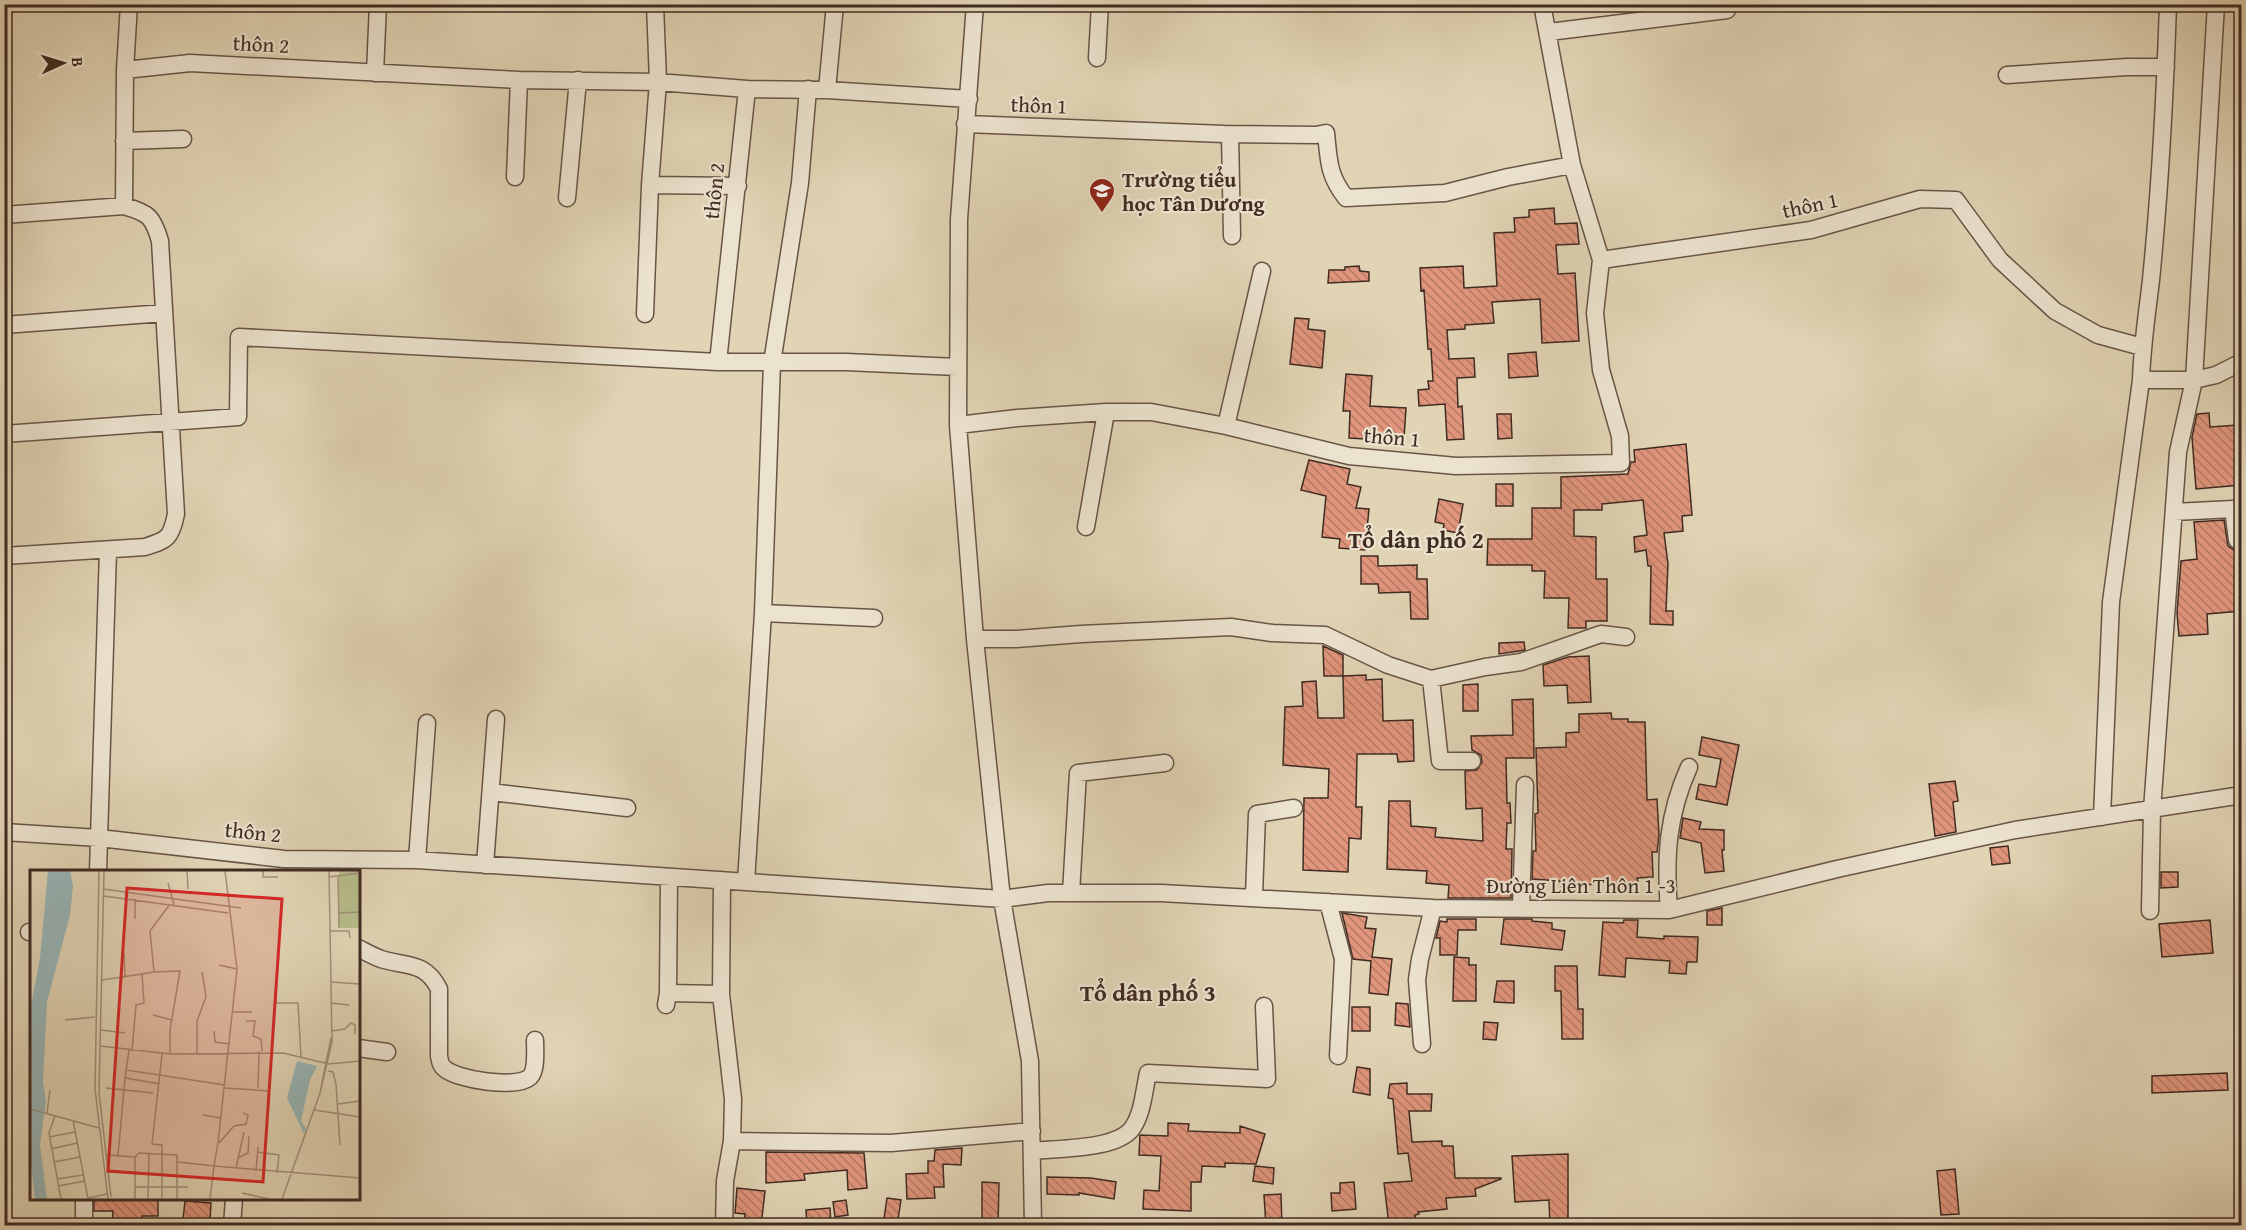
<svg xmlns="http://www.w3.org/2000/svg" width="2246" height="1230" viewBox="0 0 2246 1230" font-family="'Gentium Book Plus',serif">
<defs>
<pattern id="building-back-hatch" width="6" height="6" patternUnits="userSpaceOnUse" patternTransform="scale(1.5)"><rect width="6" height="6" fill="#e0957c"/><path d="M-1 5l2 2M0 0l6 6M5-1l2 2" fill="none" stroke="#b77a65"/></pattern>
</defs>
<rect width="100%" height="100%" fill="#e1d4b5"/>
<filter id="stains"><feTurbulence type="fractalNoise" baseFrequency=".00333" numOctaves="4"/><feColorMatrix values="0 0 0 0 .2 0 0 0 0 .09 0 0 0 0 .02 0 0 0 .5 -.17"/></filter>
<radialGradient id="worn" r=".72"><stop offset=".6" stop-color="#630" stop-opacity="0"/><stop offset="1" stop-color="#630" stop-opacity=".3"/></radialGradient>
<path fill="url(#building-back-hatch)" stroke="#402b22" stroke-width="1.5" d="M 1554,208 L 1555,224 L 1577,223 L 1579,244 L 1556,245 L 1558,274 L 1575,273 L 1579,341 L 1542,343 L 1540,299 L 1492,302 L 1494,323 L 1465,325 L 1465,329 L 1447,330 L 1449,359 L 1474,358 L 1475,377 L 1457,378 L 1458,407 L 1462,406 L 1464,439 L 1447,440 L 1445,404 L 1419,406 L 1418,390 L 1429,389 L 1428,381 L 1433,381 L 1431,349 L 1428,349 L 1424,290 L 1421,291 L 1420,268 L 1463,266 L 1464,288 L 1497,286 L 1494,233 L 1515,232 L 1514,218 L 1529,217 L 1529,210 Z
M 1359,266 L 1360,271 L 1369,272 L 1369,281 L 1328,283 L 1329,270 L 1345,270 L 1345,267 Z
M 1295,318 L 1309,319 L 1308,329 L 1325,331 L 1322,368 L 1290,364 Z
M 1536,352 L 1538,376 L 1509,378 L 1508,354 Z
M 1346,374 L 1372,376 L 1370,406 L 1406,408 L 1404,438 L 1366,436 L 1365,439 L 1349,438 L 1350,411 L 1343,411 Z
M 2209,413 L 2210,427 L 2238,425 L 2241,455 L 2241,485 L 2196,489 L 2192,437 L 2197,414 Z
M 1497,414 L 1511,414 L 1512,438 L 1498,439 Z
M 1686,444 L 1692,515 L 1682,516 L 1683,531 L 1664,533 L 1668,564 L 1666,611 L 1673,611 L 1673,625 L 1650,624 L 1651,566 L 1648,566 L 1646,550 L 1635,552 L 1634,537 L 1647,535 L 1643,500 L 1602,504 L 1602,510 L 1574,510 L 1574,536 L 1596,537 L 1596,579 L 1607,579 L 1607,621 L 1586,621 L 1586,628 L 1568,628 L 1569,598 L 1544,598 L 1545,571 L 1532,571 L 1532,565 L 1487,565 L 1488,539 L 1532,539 L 1532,508 L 1561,508 L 1561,477 L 1628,474 L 1631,462 L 1635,462 L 1634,450 Z
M 1309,460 L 1350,469 L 1347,484 L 1361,487 L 1356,508 L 1369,509 L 1365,550 L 1339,548 L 1340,539 L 1322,537 L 1326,496 L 1301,490 Z
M 1496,484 L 1513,484 L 1513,506 L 1496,506 Z
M 1439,499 L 1463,504 L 1458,533 L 1443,530 L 1444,524 L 1435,522 Z
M 2224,520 L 2228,546 L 2234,550 L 2241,549 L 2241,611 L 2207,614 L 2208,634 L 2179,636 L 2177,613 L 2181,561 L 2197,559 L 2194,522 Z
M 1361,556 L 1378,556 L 1378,566 L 1417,565 L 1417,579 L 1427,579 L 1428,619 L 1411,619 L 1410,592 L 1379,593 L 1378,584 L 1361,584 Z
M 1524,642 L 1525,650 L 1499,654 L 1499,643 Z
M 1323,646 L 1343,655 L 1343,676 L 1324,676 Z
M 1589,656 L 1591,702 L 1568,703 L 1567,685 L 1544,686 L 1543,665 L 1568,657 Z
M 1366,675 L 1366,680 L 1382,679 L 1383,721 L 1413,720 L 1414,761 L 1398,762 L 1397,754 L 1357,754 L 1356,807 L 1362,807 L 1361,839 L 1349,838 L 1348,872 L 1303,870 L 1304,798 L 1328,798 L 1329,769 L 1283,765 L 1285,707 L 1303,706 L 1302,682 L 1316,681 L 1318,718 L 1344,718 L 1343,676 Z
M 1478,684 L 1478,711 L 1463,711 L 1463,685 Z
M 1533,699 L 1534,758 L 1506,758 L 1507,803 L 1510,803 L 1511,823 L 1507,823 L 1506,849 L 1512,849 L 1511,898 L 1448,898 L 1449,885 L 1426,883 L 1427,871 L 1387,869 L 1389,801 L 1410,801 L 1411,826 L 1436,828 L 1435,837 L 1483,841 L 1482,808 L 1466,809 L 1465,771 L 1477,770 L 1482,762 L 1481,755 L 1472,750 L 1471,736 L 1513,735 L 1512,700 Z
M 1611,713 L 1612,719 L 1628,719 L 1628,722 L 1645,722 L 1647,800 L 1657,799 L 1659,835 L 1657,852 L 1652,852 L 1653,877 L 1637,878 L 1638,882 L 1561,886 L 1560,881 L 1532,879 L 1533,851 L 1536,851 L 1535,814 L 1538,813 L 1536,748 L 1566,747 L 1566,733 L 1579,732 L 1579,714 Z
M 1702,737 L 1739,745 L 1727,805 L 1696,799 L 1699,784 L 1716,787 L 1721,759 L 1699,755 Z
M 1955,781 L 1958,801 L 1953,802 L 1956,832 L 1935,836 L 1929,784 Z
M 1683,818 L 1701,822 L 1699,829 L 1724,830 L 1724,850 L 1722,850 L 1724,871 L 1705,873 L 1701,843 L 1680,838 Z
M 2008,846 L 2010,863 L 1992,865 L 1990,848 Z
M 2161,872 L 2178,872 L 2178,887 L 2161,888 Z
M 1722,908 L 1722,925 L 1707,925 L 1707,911 Z
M 1342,913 L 1367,917 L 1365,928 L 1376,929 L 1372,957 L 1392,959 L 1388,995 L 1369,993 L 1371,961 L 1353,959 Z
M 1447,919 L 1476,919 L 1476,930 L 1458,930 L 1457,955 L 1440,955 L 1440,938 L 1436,938 L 1440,921 L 1447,922 Z
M 1504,919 L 1532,919 L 1532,921 L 1552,923 L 1552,929 L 1565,931 L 1562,950 L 1501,944 Z
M 1624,920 L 1638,920 L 1637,937 L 1664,939 L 1664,936 L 1698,937 L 1697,962 L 1687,962 L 1686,974 L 1669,973 L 1670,961 L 1626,958 L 1625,977 L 1599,975 L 1603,922 L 1623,923 Z
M 2210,920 L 2213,953 L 2162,957 L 2159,924 Z
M 1454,957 L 1469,958 L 1469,965 L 1476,965 L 1476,1001 L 1453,1001 Z
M 1555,966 L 1577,966 L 1578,1009 L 1583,1009 L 1583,1039 L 1562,1039 L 1561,991 L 1555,991 Z
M 1497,981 L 1514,981 L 1514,1003 L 1494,1002 Z
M 1396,1003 L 1408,1004 L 1410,1027 L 1395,1025 Z
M 1352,1007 L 1370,1007 L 1370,1031 L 1352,1031 Z
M 1484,1022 L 1498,1023 L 1496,1040 L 1483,1039 Z
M 1357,1067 L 1370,1069 L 1370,1095 L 1353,1092 Z
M 2227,1073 L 2228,1090 L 2152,1093 L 2152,1076 Z
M 1407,1083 L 1407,1094 L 1432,1094 L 1431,1111 L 1409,1111 L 1412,1142 L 1442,1141 L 1442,1146 L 1453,1146 L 1455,1178 L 1501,1178 L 1501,1179 L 1475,1189 L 1476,1196 L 1446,1198 L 1447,1209 L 1418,1212 L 1419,1214 L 1415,1215 L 1416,1221 L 1389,1225 L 1384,1183 L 1412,1181 L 1408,1153 L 1398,1154 L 1393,1099 L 1388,1098 L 1390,1084 Z
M 1168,1123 L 1189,1124 L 1188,1131 L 1240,1133 L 1240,1126 L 1265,1134 L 1256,1164 L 1225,1163 L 1225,1167 L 1202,1166 L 1201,1182 L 1191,1182 L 1191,1211 L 1143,1209 L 1144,1190 L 1159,1191 L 1161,1156 L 1139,1155 L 1140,1135 L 1168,1136 Z
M 962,1148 L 961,1165 L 943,1164 L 944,1187 L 934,1187 L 935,1198 L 907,1199 L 906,1174 L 928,1173 L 928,1161 L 934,1161 L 935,1150 Z
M 766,1152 L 864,1153 L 867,1188 L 848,1190 L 847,1170 L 804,1174 L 805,1180 L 766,1183 Z
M 1568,1154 L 1568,1226 L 1550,1226 L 1549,1200 L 1515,1202 L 1512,1156 Z
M 1255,1166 L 1274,1168 L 1273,1184 L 1253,1181 Z
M 1955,1169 L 1959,1214 L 1941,1215 L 1937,1171 Z
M 1047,1177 L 1091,1178 L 1116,1182 L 1114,1199 L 1079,1193 L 1079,1195 L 1047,1194 Z
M 982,1182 L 999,1183 L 998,1226 L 982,1226 Z
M 1354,1182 L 1356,1209 L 1332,1211 L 1331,1193 L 1340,1193 L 1340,1183 Z
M 737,1188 L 765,1191 L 761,1226 L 744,1226 L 745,1214 L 735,1213 Z
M 1281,1194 L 1282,1226 L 1266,1226 L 1264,1195 Z
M 94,1198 L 158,1198 L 158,1216 L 142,1216 L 142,1226 L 112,1226 L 113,1211 L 94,1211 Z
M 887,1198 L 901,1200 L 897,1226 L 883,1226 Z
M 846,1200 L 848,1215 L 835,1217 L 833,1202 Z
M 185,1201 L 211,1203 L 210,1221 L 183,1219 Z
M 830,1208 L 831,1224 L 807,1226 L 806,1210 Z"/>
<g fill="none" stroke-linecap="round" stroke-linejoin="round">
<defs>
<path id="minor" d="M 975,4 L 959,219 L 958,425 L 975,639 L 1002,899 L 1030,1061 L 1033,1226
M 1542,4 L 1572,165
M 1549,32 L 1727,10
M 1097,58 L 1100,4
M 125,70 L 190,63 L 519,80 L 658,82 L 747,89 L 718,362
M 375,73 L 378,4
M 2007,75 L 2127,67 L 2166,67
M 747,89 L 827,90 L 969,99
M 827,90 L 835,4
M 965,124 L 1224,134 L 1316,135 L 1326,133 C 1329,161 1328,175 1346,198 L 1445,193 L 1508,177 L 1572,165 L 1601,260
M 1230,134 L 1232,236
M 124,141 L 183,139
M 515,177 L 519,80
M 650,185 L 738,186
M 567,198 L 578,80
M 124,206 L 125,70 L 129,4
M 4,215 L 124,206 C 149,213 153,217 160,241 L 176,514 C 171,539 167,540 145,547 L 4,556
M 645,314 L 650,185 L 658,82 L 655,4
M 4,325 L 164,313
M 2141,380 L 2194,380 L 2216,375 L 2242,362
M 958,425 L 1017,418 L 1106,412 L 1151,412 L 1226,426 L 1349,456 L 1456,466 L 1621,463 L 1620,436 L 1601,370 L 1595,313 L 1601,260 L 1811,230 L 1920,199 L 1956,200 L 2000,260 L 2055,311 L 2098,335 L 2142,347
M 1226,426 L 1262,271
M 4,434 L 238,417 L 239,337 L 718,362 L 846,362 L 957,367
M 2174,512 L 2233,509 L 2237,540
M 1086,527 L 1106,412
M 108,550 L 99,838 L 284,859 L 417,860 L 1002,899 L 1048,893 L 1161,893 L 1433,908 L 1669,910 L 1837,869 L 2015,830 L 2242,795
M 763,613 L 874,618
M 975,639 L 1016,639 L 1081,634 L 1231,627 L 1272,633 L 1325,635 L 1388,665 L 1431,679 L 1485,667 L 1521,662 L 1601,634 L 1626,637
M 1431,679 L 1440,761 L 1472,761
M 491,792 L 627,808
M 2102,817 L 2111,602 L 2141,380 C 2142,346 2147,314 2151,280 C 2160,189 2165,96 2168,4
M 4,832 L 99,838 L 98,872
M 417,860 L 427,723
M 485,865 L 496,719
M 722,880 L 721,994 L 733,1099 L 732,1141 L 725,1181 L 724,1226
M 746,882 L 763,613 L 772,363 L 800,183 L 808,89
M 1071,893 L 1078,773 L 1165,763
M 1254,896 L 1257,814 L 1294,808
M 1328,902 L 1343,959 L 1338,1056
M 1521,908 L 1525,785
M 1669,910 C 1665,858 1667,816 1689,767
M 2150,911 L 2152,810 L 2178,452 L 2194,380 L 2216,4
M 29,932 L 32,932
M 358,948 C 366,952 373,956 381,959 C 407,967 425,961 439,989 L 439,1056 C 440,1061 440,1065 444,1068 C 456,1080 517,1089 530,1077 C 537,1070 535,1049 535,1040
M 668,993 L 721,994
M 666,1005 L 668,993 L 669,877
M 1422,1044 L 1417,980 L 1420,959 L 1433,908
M 358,1048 L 387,1052
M 732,1141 L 891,1143 L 1032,1131
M 1033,1151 C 1058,1148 1119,1150 1133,1127 C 1143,1112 1144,1090 1148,1073 L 1267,1079 L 1264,1006
M 84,1226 L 84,1198
M 232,1226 L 234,1198"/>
</defs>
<use href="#minor" stroke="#685547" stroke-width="19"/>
<use href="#minor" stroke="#ece3cf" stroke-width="16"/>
</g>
<defs>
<symbol id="school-pin" viewBox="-11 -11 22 30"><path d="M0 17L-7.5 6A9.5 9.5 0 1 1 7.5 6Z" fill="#8f2418" stroke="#ece3cf"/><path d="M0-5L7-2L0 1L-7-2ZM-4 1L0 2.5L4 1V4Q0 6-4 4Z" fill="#fff"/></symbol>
</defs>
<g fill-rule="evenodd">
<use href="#school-pin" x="1087" y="176" width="30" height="40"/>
</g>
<g text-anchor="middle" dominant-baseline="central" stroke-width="4.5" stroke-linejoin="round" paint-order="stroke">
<g font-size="21" fill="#402b22" stroke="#ece3cf">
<text transform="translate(261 44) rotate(3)">thôn 2</text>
<text transform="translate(1039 105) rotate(2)">thôn 1</text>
<text transform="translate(714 191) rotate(-84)">thôn 2</text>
<text transform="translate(1810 205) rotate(-12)">thôn 1</text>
<text transform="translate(1392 437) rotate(5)">thôn 1</text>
<text transform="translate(253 832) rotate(6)">thôn 2</text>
<text x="1581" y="885">Đường Liên Thôn 1 -3</text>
</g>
<g font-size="21" font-weight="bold" fill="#402b22" stroke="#ece3cf" text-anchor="start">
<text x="1122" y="179">Trường tiểu<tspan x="1122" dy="24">học Tân Dương</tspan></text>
</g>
<g font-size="24" font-weight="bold" fill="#402b22" stroke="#ece3cf">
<text x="1416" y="539">Tổ dân phố 2</text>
<text x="1148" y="992">Tổ dân phố 3</text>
</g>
</g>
<g transform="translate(30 870)">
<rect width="330" height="330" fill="#e1d4b5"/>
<path d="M 309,1 L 330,1 L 330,58 L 308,58 Z" fill="#b7bc8b"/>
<path d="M 18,1 L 40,1 L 43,16 L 40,45 L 17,132 L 13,212 L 16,231 L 10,275 L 17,329 L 5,329 L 0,286 L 0,141 L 10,88 ZM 267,191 L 287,196 L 280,210 L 271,251 L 276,258 L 274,264 L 257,228 Z" fill="#98b6b8"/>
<path fill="none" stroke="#a1907a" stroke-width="1.5" d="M 69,1 L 65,219 L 78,329M 74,1 L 69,223 L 81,327M 157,1 L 158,19M 233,1 L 233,7 L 248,7M 308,6 L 309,57M 299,7 L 330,3M 138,13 L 144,35M 73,19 L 211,38M 74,26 L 198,43M 308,43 L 330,42M 105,49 L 105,29M 300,61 L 319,61 L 320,68M 94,84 L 95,106M 189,95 L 207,99M 72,110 L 112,104M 300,112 L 330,114M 246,123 L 246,133 L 268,133 L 271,187M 301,133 L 319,135M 203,142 L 222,142M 123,145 L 142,150M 35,150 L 65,147M 216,151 L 225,151 L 223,166 L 231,169 L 232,181M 71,160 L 95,163M 184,161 L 185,172 L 200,174M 301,161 L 315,159 L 321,153 L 325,155 L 325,164M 70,176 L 140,184 L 253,183 L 299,194 L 330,191M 102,181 L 106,135 L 114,133 L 112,104 L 124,102M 132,184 L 122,274 L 132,275 L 132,329M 140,184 L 140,160 L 150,101 L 124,102 L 120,61 L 140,34M 167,184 L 167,151 L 176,127 L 172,102M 96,200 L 195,215M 298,201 L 303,202 L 306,214 L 310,275M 95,208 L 99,180M 76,218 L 123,223M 195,218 L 239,221M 228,218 L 229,181M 290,223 L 302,172 L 299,1M 308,234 L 330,231M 0,239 L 69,258M 284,240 L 330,247M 17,243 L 20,220M 173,245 L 191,248M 25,246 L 19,263 L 31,329M 43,250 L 58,329M 19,267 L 45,262M 189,273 L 204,256 L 216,254 L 218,245 L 213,243M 21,279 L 47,273M 227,282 L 249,285 L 247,303M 77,285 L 105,287M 88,286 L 95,208 L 130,214M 208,288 L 218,283 L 219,266M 24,292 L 50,287M 148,292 L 184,296 L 188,273 L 207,99 L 195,1M 206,298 L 214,262M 226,301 L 228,277M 27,309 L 53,305M 28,316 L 55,311M 105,317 L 158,317M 212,323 L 239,329M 58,328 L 77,324M 105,329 L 105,287 L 109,283 L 147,285 L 147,329M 118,329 L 119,283M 180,329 L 184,296 L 330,308M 252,329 L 290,223 L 301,168"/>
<path fill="#d62828" fill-opacity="0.15" stroke="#d62828" stroke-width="3" d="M 97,18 L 252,29 L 233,312 L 78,301 Z"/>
<rect width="330" height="330" fill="none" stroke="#402b22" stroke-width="3"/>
</g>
<rect width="2246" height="1230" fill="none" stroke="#e1d4b5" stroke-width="24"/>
<rect x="6" y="6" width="2234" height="1218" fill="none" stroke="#402b22" stroke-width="3"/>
<rect x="12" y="12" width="2222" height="1206" fill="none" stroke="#402b22" stroke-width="1.5"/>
<g transform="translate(63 63) rotate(86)" stroke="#ece3cf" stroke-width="4.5" paint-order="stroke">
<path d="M0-4.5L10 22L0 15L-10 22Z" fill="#402b22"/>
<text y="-9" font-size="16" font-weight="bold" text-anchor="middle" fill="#402b22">B</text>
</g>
<rect width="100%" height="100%" filter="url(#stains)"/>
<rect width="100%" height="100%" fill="url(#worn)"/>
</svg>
